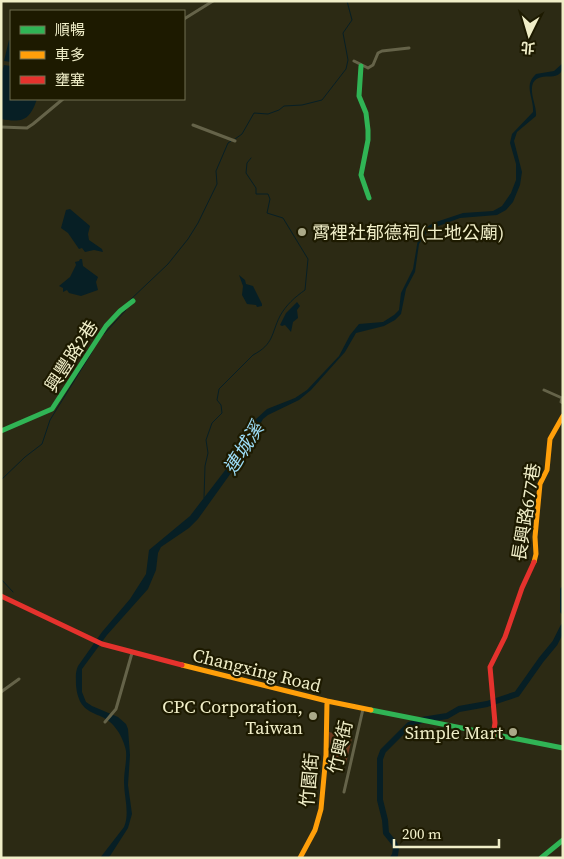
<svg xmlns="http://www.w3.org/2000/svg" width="564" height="859" viewBox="0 0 564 859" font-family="'Source Serif 4','Noto Sans TC',serif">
<rect width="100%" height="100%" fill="#2c2a14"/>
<path fill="#6d3a20" d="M 329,732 L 352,738 L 346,764 L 331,761 Z"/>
<path fill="#071f25" d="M 9,40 L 11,41 L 11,62 L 4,61 Z
M 563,63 C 563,86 541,69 533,83 C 529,93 537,106 536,116 L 517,132 L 514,141 L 522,172 L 520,185 L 513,202 L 506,210 L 497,215 L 460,218 L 433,228 L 427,232 L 419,244 L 415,272 L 406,289 L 401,314 L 395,320 L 384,326 L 356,333 L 345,352 L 311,390 L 299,400 L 268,415 L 263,419 L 241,459 L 198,519 L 189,528 L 161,547 L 158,553 L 156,570 L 148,589 L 107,635 L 82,669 L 82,692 L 86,702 L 92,706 L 118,717 L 126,724 L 128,729 L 130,755 L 128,785 L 132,814 L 128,828 L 110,856 L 107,858 L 100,858 L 124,827 C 130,813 124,797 124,782 C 124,771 127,761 126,751 C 125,745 121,735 117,730 C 104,708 79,721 76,685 C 76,678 75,673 78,666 L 102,632 L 130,599 L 146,574 L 149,550 L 190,516 L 233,460 L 255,420 L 267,409 L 295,398 L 307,390 L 339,356 L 350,335 L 359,324 L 383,322 L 394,315 L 399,310 L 401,293 L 413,269 L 418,239 L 424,229 L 433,223 L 463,213 L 493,211 L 502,206 L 511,193 L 516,180 L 516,164 L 510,143 L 512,134 L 533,112 C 534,97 523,86 536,74 L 554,71 Z
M 4,65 L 11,66 L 11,99 L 37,99 C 30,120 23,123 1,119 L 1,75 Z
M 70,209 L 90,226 L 88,234 L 89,240 L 102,249 L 103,252 L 94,250 L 85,252 L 82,248 L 79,249 L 68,233 L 61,228 L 66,210 Z
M 80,259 L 82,259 L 83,266 L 98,277 L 96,282 L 98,290 L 81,296 L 69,293 L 67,290 L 63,292 L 63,288 L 59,286 L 70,277 L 76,265 L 75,262 L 79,261 Z
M 239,275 L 245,280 L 246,284 L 253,286 L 262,304 L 262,306 L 257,307 L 256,305 L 247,304 L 242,295 L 243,286 Z
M 297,302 L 300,306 L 297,310 L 298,318 L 293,322 L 291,332 L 285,325 L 282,326 L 280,325 L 286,313 Z"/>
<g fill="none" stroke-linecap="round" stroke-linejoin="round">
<path stroke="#071f25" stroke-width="1" d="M 235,139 L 242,134 L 254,113 L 268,114 L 279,110 L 284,106 L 302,105 L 322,100 L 346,69 L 348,60 L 343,33 L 352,20 L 347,1
M 129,301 L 168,264 L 188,239 L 198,223 L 217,184 L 216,171 L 228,143 L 231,141
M 104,334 L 126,310
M 1,480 L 25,457 L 42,444 L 50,420 L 92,352
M 204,498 L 205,466 L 208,453 L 206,440 L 212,423 L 222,413 L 221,405 L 217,400 L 219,389 L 253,355 C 274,344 271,334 280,316 C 286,305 295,297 305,290 L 308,259 L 283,218 L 267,213 L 270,199 L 268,194 L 256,194 L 256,188 L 246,173 L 247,163 L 251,158
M 1,579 L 13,592"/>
<path stroke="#071f25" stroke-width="6" d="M 563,590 L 563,611
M 393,858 L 395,855 L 396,848 L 394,843 L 386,833 L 385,820 L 380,800 L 380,759 L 383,751 L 409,725 L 422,720 L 447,716 L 459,709 L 487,704 L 517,694 L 541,660 L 555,643 L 563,627"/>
<path stroke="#656349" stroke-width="3" d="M 184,19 L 213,1
M 354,61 L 368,68 L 373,65 L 378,53 L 382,51 L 409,48
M 193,125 L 235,141
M 1,127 L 27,128 L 33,124 L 63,99
M 544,390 L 562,398 L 561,402 L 563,403
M 1,692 L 19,679
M 105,722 L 116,709 L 132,653
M 344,792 L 363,709"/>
<path stroke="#30b455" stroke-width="5" d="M 361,66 L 359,96 L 366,113 L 368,130 L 368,140 L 361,175 L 369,198
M 1,431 L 52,409 L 106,326 L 120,311 L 133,301
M 371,710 L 563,748
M 541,858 L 563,840"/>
<path stroke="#ff9f0a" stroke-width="5" d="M 534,562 L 536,554 L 535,537 L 540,484 L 547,470 L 550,439 L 563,416
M 182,665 L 327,701 L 371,710
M 300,858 L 315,830 L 321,809 L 326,755 L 327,701"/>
<path stroke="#e5322d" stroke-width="5" d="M 1,596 L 102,644 L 182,665
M 493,736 L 495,723 L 490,667 L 505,637 L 522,588 L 534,562"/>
</g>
<g fill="#aba989" stroke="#1d1a00" stroke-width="2">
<circle cx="302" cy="232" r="5"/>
<circle cx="313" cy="716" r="5"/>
<circle cx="513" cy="732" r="5"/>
</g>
<g text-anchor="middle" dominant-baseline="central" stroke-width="4.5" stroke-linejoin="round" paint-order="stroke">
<g font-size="18" fill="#f0eec8" stroke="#1d1a00" text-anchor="end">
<text x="312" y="232" text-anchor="start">霄裡社郁德祠(土地公廟)</text>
<text x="303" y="706">CPC Corporation,<tspan x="303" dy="21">Taiwan</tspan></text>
<text x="503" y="732">Simple Mart</text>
</g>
<g font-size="18" fill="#f0eec8" stroke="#1d1a00">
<text transform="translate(71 356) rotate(-57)">興豐路2巷</text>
<text transform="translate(526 512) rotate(-81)">長興路677巷</text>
<text transform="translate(257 670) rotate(14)">Changxing Road</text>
<text transform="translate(340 747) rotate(-77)">竹興街</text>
<text transform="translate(309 780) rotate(-85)">竹園街</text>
</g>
<g font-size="19" font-style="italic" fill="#9cddf7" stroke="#1d1a00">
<text transform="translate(243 448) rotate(-58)">連城溪</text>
</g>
</g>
<rect width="564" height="859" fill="none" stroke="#f0eec8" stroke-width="5"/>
<rect x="10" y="10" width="175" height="90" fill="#1d1a00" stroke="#716f50"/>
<rect x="20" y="26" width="25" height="8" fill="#30b455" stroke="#716f50"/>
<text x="55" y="35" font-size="15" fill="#f0eec8">順暢</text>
<rect x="20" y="51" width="25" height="8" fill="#ff9f0a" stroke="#716f50"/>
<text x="55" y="60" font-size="15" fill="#f0eec8">車多</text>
<rect x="20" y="76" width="25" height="8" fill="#e5322d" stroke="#716f50"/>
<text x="55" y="85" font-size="15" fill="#f0eec8">壅塞</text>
<g transform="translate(529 35) rotate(185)" stroke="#1d1a00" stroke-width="4" paint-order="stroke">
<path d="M0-4L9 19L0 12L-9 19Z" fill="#f0eec8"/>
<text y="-8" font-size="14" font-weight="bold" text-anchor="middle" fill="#f0eec8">北</text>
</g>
<path d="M394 839v8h105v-8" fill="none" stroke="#f0eec8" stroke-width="2.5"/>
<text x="402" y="839" font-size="15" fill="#f0eec8" stroke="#1d1a00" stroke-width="4" paint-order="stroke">200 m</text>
</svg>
